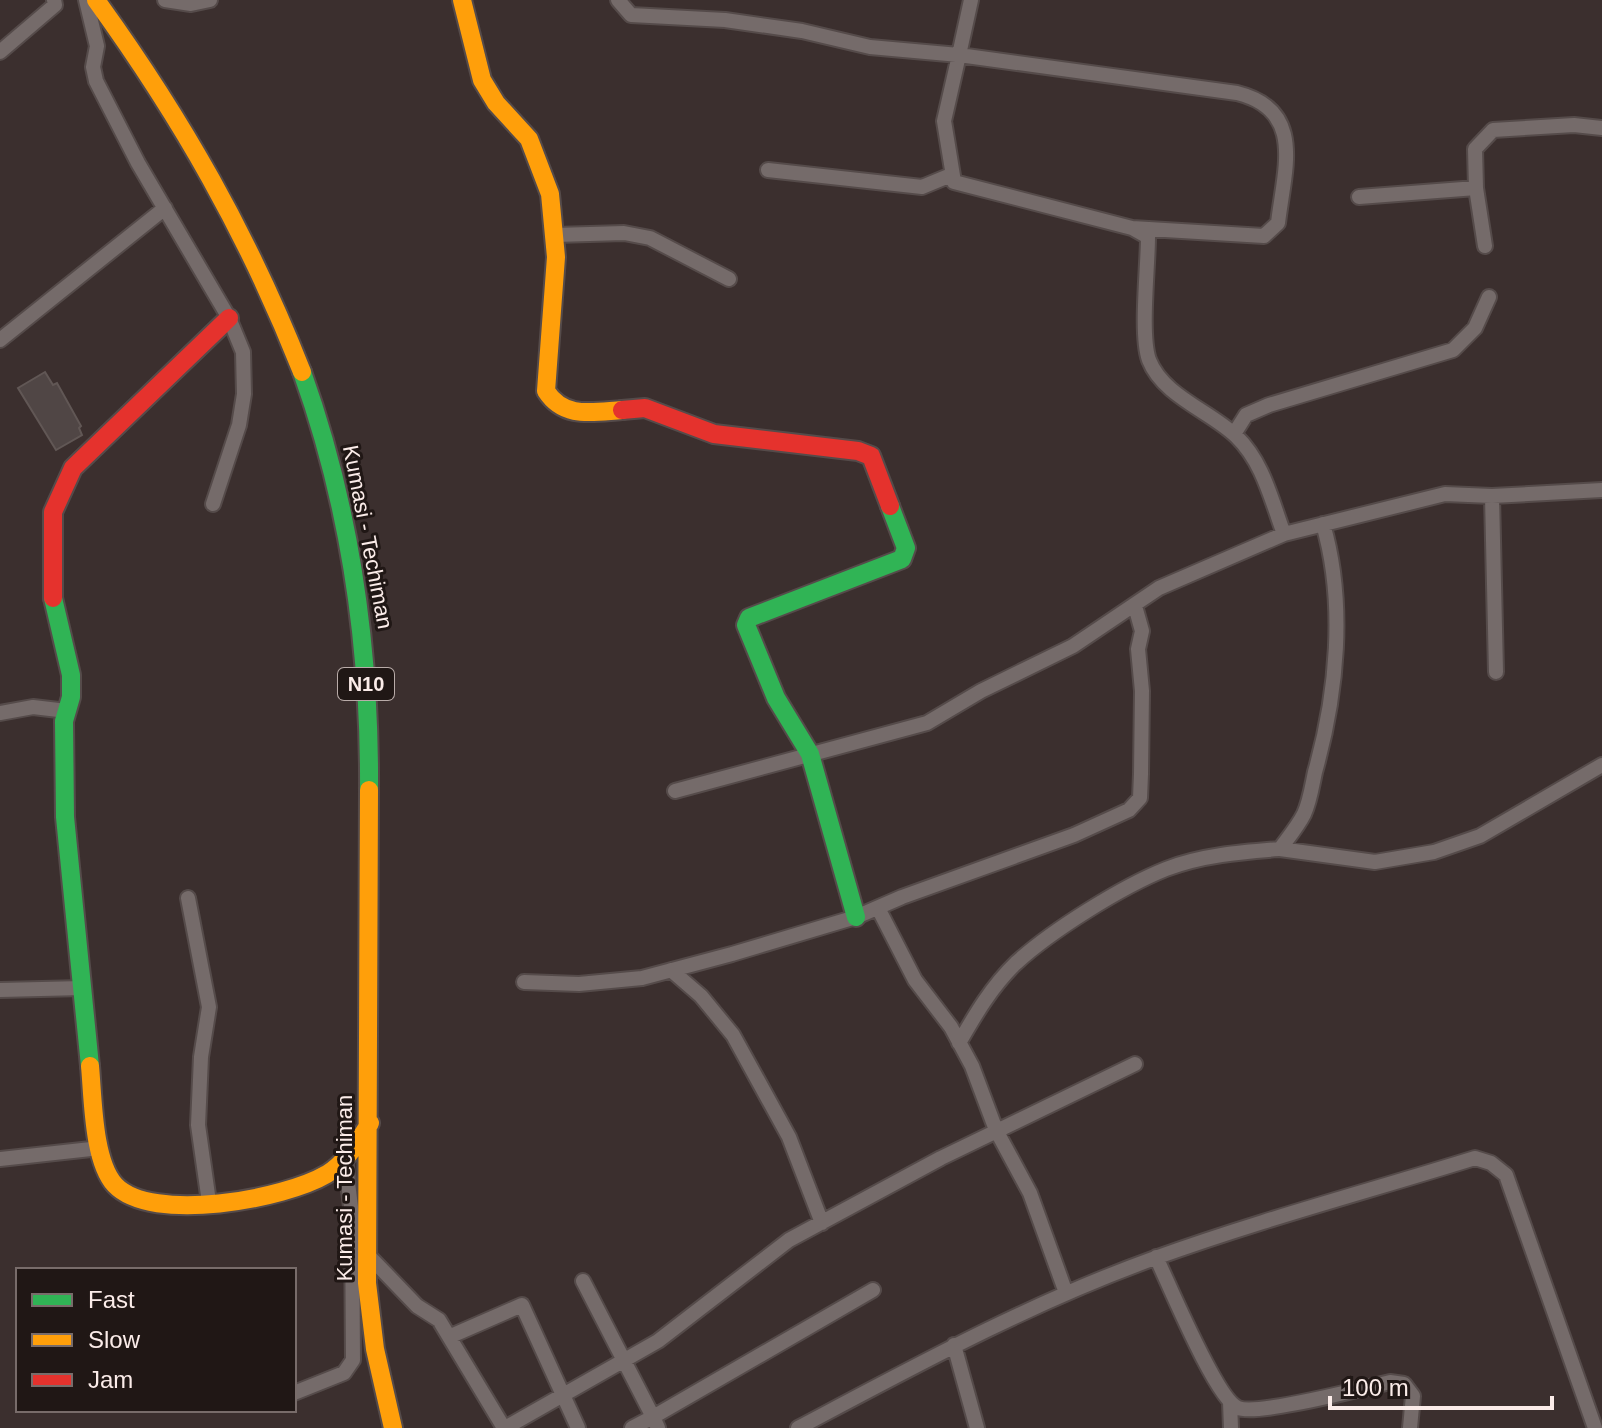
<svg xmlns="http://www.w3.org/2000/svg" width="1602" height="1428" viewBox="0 0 1602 1428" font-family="Helvetica,sans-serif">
<rect width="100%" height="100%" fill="#3b2f2e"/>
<path fill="#504645" stroke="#615755" stroke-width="2" d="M 45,372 L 53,385 L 57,383 L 81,426 L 79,428 L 82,435 L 56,450 L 18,388 Z"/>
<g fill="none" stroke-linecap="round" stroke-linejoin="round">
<defs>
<path id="street" d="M 86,0 L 97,46 L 93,67 L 96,81 L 138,163 L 229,318 L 243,352 L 244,394 L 239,425 L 213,504
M 165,0 L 191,4 L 210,0
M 618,0 L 631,15 L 725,20 L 802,31 L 870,47 L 959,55 L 971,0
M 0,52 L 55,5 L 54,0
M 768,170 L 922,187 L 951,175
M 1359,197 L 1476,188
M 1132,228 L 1264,236 L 1278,223 C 1284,170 1306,110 1237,93 L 959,55 L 944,121 L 954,182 L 1132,228 L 1148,237 C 1148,267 1140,335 1149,360 C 1163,396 1210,411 1236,436 C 1263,462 1271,499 1284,534
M 555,235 L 624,233 L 650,238 L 729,279
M 1485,246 L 1476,188 L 1475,149 L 1493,130 L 1574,125 L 1602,128
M 0,340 L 165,208
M 1234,434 L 1246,415 L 1269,405 L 1453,350 L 1475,328 L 1489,297
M 1492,496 L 1496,672
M 0,713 L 33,707 L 67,711
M 675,791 L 927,723 L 981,691 L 1073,646 L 1159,588 L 1284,534 L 1445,494 L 1492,496 L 1602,490
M 1280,849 L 1375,862 L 1434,852 L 1480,836 L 1602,765
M 188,898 L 209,1007 L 201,1057 L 198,1125 L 209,1202
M 878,908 L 915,980 L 951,1027 L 972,1066 L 996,1130 L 1030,1193 L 1066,1293
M 671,970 L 701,996 L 733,1035 L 789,1137 L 822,1223
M 524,982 L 579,984 L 642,978 L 732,954 L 856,917 L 902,897 L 1074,835 L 1129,810 L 1140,798 L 1141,774 L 1142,691 L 1138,649 L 1142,631 L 1135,606
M 0,990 L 83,988
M 959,1043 C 975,1015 992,986 1016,963 C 1051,931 1121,887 1166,869 C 1202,855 1242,852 1280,849 C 1288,838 1298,826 1304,814 C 1310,801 1312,786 1315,772 C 1337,694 1346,603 1323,524
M 0,1159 L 100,1148
M 368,1255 L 417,1306 L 439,1320 L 504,1428
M 1156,1257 C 1169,1284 1216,1399 1238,1408 C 1258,1416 1363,1388 1390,1382 L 1404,1384 L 1413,1396 L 1410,1428
M 583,1281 L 653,1417 L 873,1290
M 451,1336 L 522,1305 L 578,1428
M 954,1345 L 977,1428
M 294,1393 L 344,1373 L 353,1360 L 352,1215 L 345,1158
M 1230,1402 L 1231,1428
M 505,1428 L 658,1341 L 789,1240 L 941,1158 L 1135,1064
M 632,1428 L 653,1417 L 658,1428
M 798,1428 C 915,1366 1030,1303 1155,1258 C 1260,1220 1369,1191 1475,1158 L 1491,1163 L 1506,1175 L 1595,1428"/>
<path id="fast" d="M 302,372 C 350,506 370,647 369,790
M 53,598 L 71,675 L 71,697 L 64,721 L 65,817 L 90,1066
M 856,917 L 810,754 L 776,698 L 746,625 L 749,618 L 902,559 L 906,548 L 890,506"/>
<path id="slow" d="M 96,0 C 182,119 248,235 302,372
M 462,0 L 482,80 L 496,103 L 529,139 L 550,194 L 556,257 L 546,391 C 564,419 592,412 622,410
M 369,790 L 367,1283 L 375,1349 L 393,1428
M 90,1066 C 93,1098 93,1161 115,1185 C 152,1224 285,1199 327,1174 C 345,1164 359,1140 370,1123"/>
<path id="jam" d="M 622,410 L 645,408 L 714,434 L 858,451 L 871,456 L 890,506
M 53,598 L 53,512 L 73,468 L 229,318"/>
</defs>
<use href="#street" stroke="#554b4a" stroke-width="18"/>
<use href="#fast" stroke="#554b4a" stroke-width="22"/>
<use href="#slow" stroke="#554b4a" stroke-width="22"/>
<use href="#jam" stroke="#554b4a" stroke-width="22"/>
<use href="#street" stroke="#756b6a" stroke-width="14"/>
<use href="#fast" stroke="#30b455" stroke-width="18"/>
<use href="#slow" stroke="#ff9f0a" stroke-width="18"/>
<use href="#jam" stroke="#e5322d" stroke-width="18"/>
</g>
<g text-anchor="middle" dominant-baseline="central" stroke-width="6" stroke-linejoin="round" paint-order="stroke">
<rect fill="#201715" stroke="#b9aca9" stroke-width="2" x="338" y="668" width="56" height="32" rx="6"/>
<g font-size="20" font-weight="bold" fill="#fbece9">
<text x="366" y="684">N10</text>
</g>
<g font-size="22" fill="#fbece9" stroke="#201715">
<text transform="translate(368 537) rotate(79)">Kumasi - Techiman</text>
<text transform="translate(344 1188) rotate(-90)">Kumasi - Techiman</text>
</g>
</g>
<rect x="16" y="1268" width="280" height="144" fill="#201715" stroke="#786c6a" stroke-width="2"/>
<rect x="32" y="1294" width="40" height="12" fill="#30b455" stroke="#786c6a" stroke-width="2"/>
<text x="88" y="1308" font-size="24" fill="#fbece9">Fast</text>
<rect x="32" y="1334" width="40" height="12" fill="#ff9f0a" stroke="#786c6a" stroke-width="2"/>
<text x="88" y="1348" font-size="24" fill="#fbece9">Slow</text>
<rect x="32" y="1374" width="40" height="12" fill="#e5322d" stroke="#786c6a" stroke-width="2"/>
<text x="88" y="1388" font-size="24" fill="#fbece9">Jam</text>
<path d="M1330 1396v12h222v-12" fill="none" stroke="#fbece9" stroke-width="4"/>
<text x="1342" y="1396" font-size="24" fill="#fbece9" stroke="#201715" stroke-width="6" paint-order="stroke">100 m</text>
</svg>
